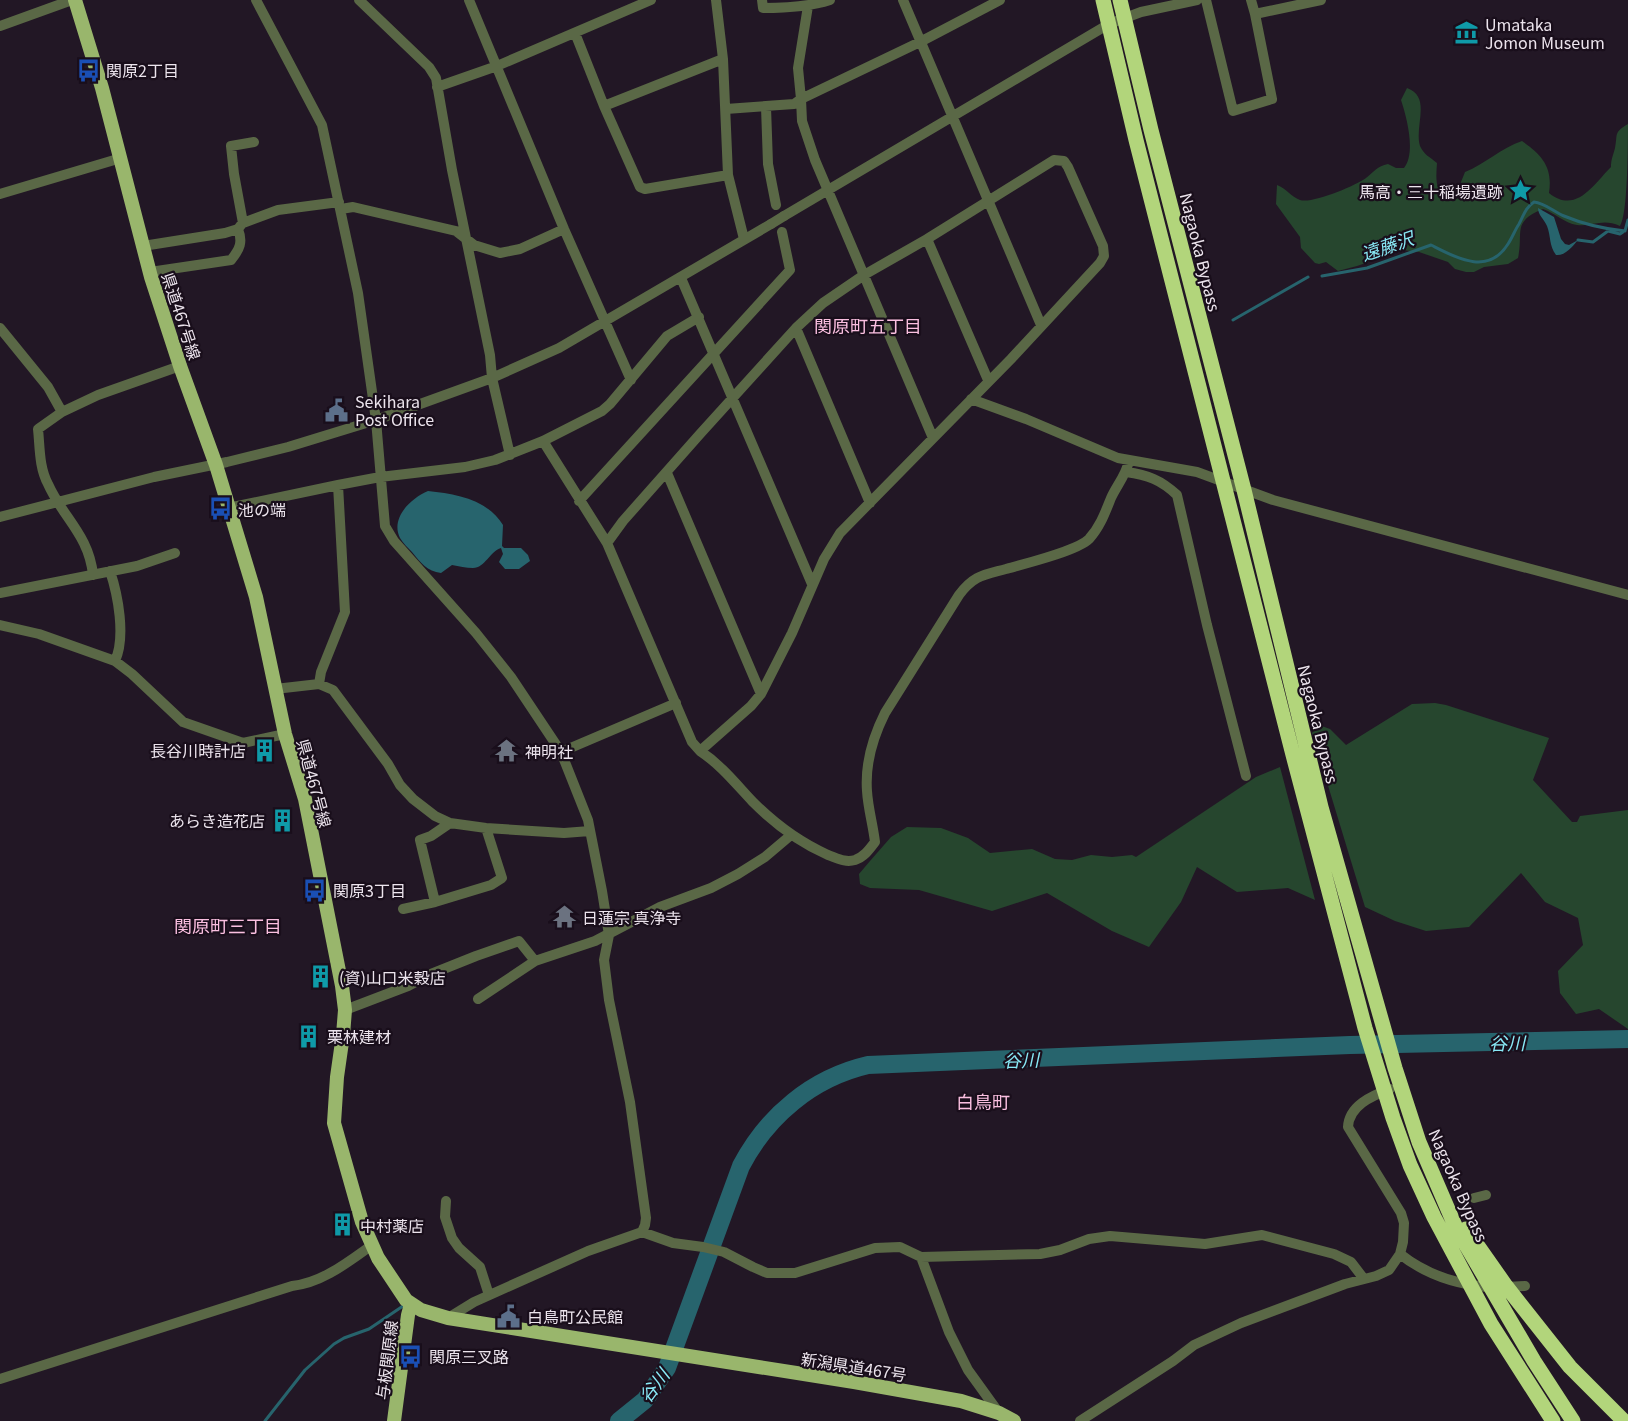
<svg xmlns="http://www.w3.org/2000/svg" width="1628" height="1421" viewBox="0 0 1628 1421" font-family="Georgia,'Noto Sans JP',serif">
<rect width="100%" height="100%" fill="#221725"/>
<path fill="#26462e" d="M 1407,88 C 1432,97 1414,126 1420,146 C 1424,155 1430,157 1437,163 C 1436,179 1434,193 1451,201 L 1459,198 L 1461,182 L 1465,172 C 1485,164 1501,148 1522,141 C 1542,155 1553,167 1549,193 C 1576,215 1594,184 1611,167 C 1611,159 1613,156 1615,148 C 1618,134 1613,133 1628,124 C 1628,144 1628,215 1620,226 C 1602,218 1593,227 1577,225 C 1564,223 1555,213 1543,209 C 1511,222 1524,232 1518,258 L 1508,264 L 1484,267 L 1474,272 L 1466,272 L 1455,269 L 1448,262 L 1419,252 L 1403,250 L 1357,266 L 1338,271 L 1326,262 L 1319,264 L 1315,263 L 1301,248 L 1300,237 L 1276,204 L 1277,185 C 1286,188 1291,197 1300,200 C 1312,204 1355,186 1366,178 C 1374,172 1377,166 1388,164 L 1396,168 L 1404,168 C 1416,153 1407,118 1401,100 Z
M 1435,703 L 1446,705 L 1549,738 L 1533,780 L 1572,822 L 1577,822 L 1580,816 L 1628,810 L 1628,1029 L 1599,1009 L 1576,1014 L 1560,993 L 1558,971 L 1583,945 L 1578,918 L 1545,902 L 1521,873 L 1469,927 L 1426,931 L 1395,921 L 1365,907 L 1312,733 L 1319,725 L 1330,729 L 1346,745 L 1412,704 Z
M 1280,767 L 1315,900 L 1288,888 L 1237,892 L 1197,867 L 1181,902 L 1149,947 L 1112,931 L 1047,893 L 992,911 L 919,890 L 870,888 L 860,884 L 859,874 L 870,861 L 891,837 L 907,827 L 941,828 L 968,838 L 990,853 L 1032,849 L 1055,859 L 1072,860 L 1091,855 L 1112,857 L 1132,855 L 1136,857 L 1256,777 Z"/>
<path fill="#27646d" d="M 1538,208 L 1554,217 L 1561,239 L 1565,244 L 1569,245 L 1578,240 C 1572,247 1565,256 1556,255 C 1549,246 1551,236 1547,226 C 1544,219 1538,215 1538,208 Z
M 428,491 C 456,494 487,499 503,525 L 502,546 L 504,548 L 521,548 L 528,555 L 530,561 L 519,569 L 505,569 L 499,562 L 503,554 L 501,548 C 490,551 485,568 473,568 C 466,568 459,566 452,565 L 441,573 C 427,571 421,563 412,552 C 408,548 403,543 400,538 C 390,518 411,498 428,491 Z"/>
<g fill="none" stroke-linecap="round" stroke-linejoin="round">
<path stroke="#27646d" stroke-width="3" d="M 1578,240 L 1593,242 L 1608,231 L 1620,234 L 1623,232
M 1322,276 L 1367,268 L 1431,245 C 1457,258 1488,276 1508,244 C 1512,238 1515,230 1519,224 C 1524,215 1525,208 1534,202 C 1545,203 1554,212 1564,216 C 1583,224 1605,229 1625,231 L 1628,220
M 1233,320 L 1308,277
M 265,1421 L 305,1370 L 334,1344 L 344,1338 L 369,1329 L 403,1306"/>
<path stroke="#27646d" stroke-width="18" d="M 619,1421 L 645,1400 L 667,1368 L 741,1166 C 767,1116 812,1078 868,1065 L 1350,1045 L 1628,1039"/>
<path stroke="#5a6846" stroke-width="10" d="M 256,0 L 322,125 L 358,293 L 376,420 L 385,526 L 394,541 L 476,633 L 511,677 L 561,752 L 588,820 L 602,891 L 609,935 L 604,960 L 609,1000 L 630,1102 L 646,1218 L 645,1225 L 642,1232
M 359,0 L 429,67 L 436,78 L 452,170 L 490,355 L 492,378 L 510,455
M 469,0 L 564,229 L 631,380
M 716,0 L 723,59 L 728,175 L 744,239
M 762,0 L 763,8 C 785,8 809,7 830,0
M 903,0 L 1041,325
M 1206,0 L 1233,111 L 1272,99 L 1255,14
M 1251,0 L 1255,14 L 1321,0
M 0,26 L 72,0
M 575,33 L 604,106 L 640,187 L 645,189 L 728,175
M 437,87 L 497,66 L 651,0
M 604,106 L 723,59
M 766,107 L 768,164 L 776,205
M 726,109 L 794,104 L 801,99 L 798,68 L 808,6
M 254,142 L 231,146 L 234,174 L 243,223 L 278,210 L 339,202
M 1054,160 L 1064,161 L 1068,167 L 1103,246 L 1104,256 L 1100,263 L 1011,359 L 840,533 L 824,559 L 792,633 L 761,694 L 751,706 L 700,751 L 692,742 L 607,543 L 623,521 L 700,434 L 796,328 L 823,303 L 864,275 L 927,239 Z
M 0,194 L 121,158
M 341,209 L 353,207 L 456,231 L 474,245 L 500,253 L 520,249 L 564,229
M 784,216 L 1109,24 L 1141,12 L 1197,0
M 927,239 L 988,380
M 143,246 L 225,233 L 238,229 L 241,225
M 150,272 L 231,260 C 240,249 243,242 238,229
M 681,278 L 812,584
M 0,328 L 48,387 L 62,412
M 796,328 L 870,503
M 971,399 L 1026,419 L 1118,458 L 1197,472 L 1273,500 L 1628,595
M 933,438 L 815,160 L 802,121 L 801,99 L 920,42 L 1000,0
M 543,441 L 607,543
M 1126,472 C 1148,475 1161,480 1177,495 L 1207,625 L 1246,776
M 667,473 L 761,694
M 579,501 L 790,270 L 782,232
M 228,508 L 338,485 L 380,477 L 465,467 L 495,460 L 543,441 L 602,411 L 610,404 L 667,336 L 699,317
M 0,517 L 154,477 L 227,462 L 288,447 L 376,420 L 492,378 L 559,348 L 771,224
M 110,571 C 118,595 126,637 115,661
M 93,575 C 89,535 63,518 48,484 C 39,467 40,448 38,429 L 62,412 L 98,395 L 180,366
M 0,593 L 137,566 L 175,553
M 0,625 L 39,634 L 115,661 L 132,674 L 183,722 L 243,743 L 285,734
M 319,684 L 321,672 L 345,612 L 338,485
M 275,689 L 319,684 L 333,690 L 388,764 L 400,785 L 413,799 L 435,816 L 450,823 L 486,828 L 564,833 L 590,831
M 700,751 C 721,765 736,784 753,802 C 776,825 799,842 828,855 C 837,858 845,863 855,860 C 864,857 869,850 875,842 C 873,825 868,808 867,791 C 865,764 873,737 885,713 L 959,595 C 974,575 984,575 1006,569 C 1024,564 1077,551 1089,539 C 1100,527 1105,513 1111,498 C 1117,485 1126,475 1129,461
M 561,752 L 676,703
M 450,823 L 431,836 L 420,840 L 435,902 L 491,885 L 502,878 L 486,828
M 403,909 L 435,902
M 478,999 L 535,961 L 595,941 L 660,907 L 711,888 L 738,874 L 765,857 L 791,835
M 345,1010 L 408,986 L 431,974 L 476,956 L 519,941 L 535,961
M 1474,1198 L 1486,1195
M 446,1201 L 445,1217 L 452,1238 L 459,1248 L 480,1267 L 489,1295
M 1400,1254 C 1425,1274 1455,1284 1487,1287 C 1499,1289 1513,1286 1525,1286
M 921,1257 L 949,1332 L 968,1370 L 999,1413
M 448,1318 L 474,1302 L 588,1251 L 642,1232 L 673,1243 L 703,1247 L 724,1252 L 753,1267 L 767,1273 L 795,1273 L 875,1248 L 900,1247 L 921,1257 L 1040,1254 L 1060,1250 L 1089,1239 L 1110,1236 L 1205,1244 L 1262,1235 L 1334,1254 L 1351,1262 L 1364,1279
M 0,1379 L 292,1286 C 322,1283 348,1262 372,1245
M 1080,1421 L 1173,1361 L 1194,1345 L 1241,1323 L 1345,1284 L 1376,1276 L 1389,1270 L 1400,1254 L 1403,1242 L 1404,1223 L 1401,1213 L 1348,1127 C 1349,1106 1371,1096 1390,1089"/>
<path stroke="#99b66c" stroke-width="14" d="M 75,0 L 102,88 L 151,277 L 180,366 L 216,465 L 256,597 L 285,734 L 305,799 L 342,986 L 345,1010 L 343,1035 L 337,1077 L 334,1123 L 362,1222 L 378,1258 L 406,1300 L 421,1310 L 448,1318 L 854,1382 L 961,1401 L 999,1413 L 1014,1421
M 394,1421 L 408,1315 L 411,1304"/>
<path stroke="#b2d57b" stroke-width="15" d="M 1103,0 L 1136,140 L 1293,755 L 1365,1028 L 1393,1118 L 1410,1165 L 1434,1217 L 1491,1324 L 1553,1421
M 1120,0 L 1151,130 L 1244,490 L 1321,807 L 1395,1068 L 1419,1142 L 1456,1228 L 1534,1361 L 1573,1421
M 1466,1229 L 1506,1286 L 1570,1367 L 1624,1421"/>
<path stroke="#5a6846" stroke-width="10" d="M 771,224 L 784,216"/>
</g>
<defs>
<symbol id="museum-bare" viewBox="-9 -9 18 18"><path d="M0-6L6-3V-2H-6V-3ZM-5-1h2V3h-2ZM-1-1h2V3h-2ZM3-1h2V3H3ZM-6 4H6V6H-6Z" fill="#0f9aa8" stroke="#190e1b" stroke-width="2.5" paint-order="stroke"/></symbol>
<symbol id="bus-bare" viewBox="-9 -9 18 18"><path d="M-5-6H5V4H4V6H2V4H-2V6H-4V4H-5ZM-3.5-4V0h7V-4ZM-3.5 1.2v1.5H-2V1.2ZM2 1.2v1.5H3.5V1.2Z" fill="#1a4fb4" stroke="#190e1b" stroke-width="2.5" paint-order="stroke"/></symbol>
<symbol id="sight-bare" viewBox="-9 -9 18 18"><path d="M0-6L1.8-2.2L6-1.7L2.9 1.2L3.7 5.4L0 3.3L-3.7 5.4L-2.9 1.2L-6-1.7L-1.8-2.2Z" fill="#0f9aa8" stroke="#190e1b" stroke-width="2.5" paint-order="stroke"/></symbol>
<symbol id="civic-bare" viewBox="-9 -9 18 18"><path d="M-.6-6.5H3V-4.5H.6V-3L4-1V1h2V6H-6V1h2V-1L-.6-3ZM-1.2 2.5V6h2.4V2.5Z" fill="#5c6f8a" stroke="#190e1b" stroke-width="2.5" paint-order="stroke"/></symbol>
<symbol id="building-bare" viewBox="-9 -9 18 18"><path d="M-4-6H4V6H1V3H-1V6H-4ZM-2.5-4.3h1.7v1.8h-1.7ZM.8-4.3h1.7v1.8H.8ZM-2.5-1h1.7V.8h-1.7ZM.8-1h1.7V.8H.8Z" fill="#0f9aa8" stroke="#190e1b" stroke-width="2.5" paint-order="stroke"/></symbol>
<symbol id="temple-bare" viewBox="-9 -9 18 18"><path d="M0-6L5-2H3V0L6.5 2.5H4V6H1.5V3h-3V6H-4V2.5H-6.5L-3 0V-2H-5Z" fill="#6b7280" stroke="#190e1b" stroke-width="2.5" paint-order="stroke"/></symbol>
</defs>
<g fill-rule="evenodd">
<use href="#museum-bare" x="1450" y="16" width="33" height="33"/>
<use href="#bus-bare" x="72" y="54" width="33" height="33"/>
<use href="#sight-bare" x="1504" y="174" width="33" height="33"/>
<use href="#civic-bare" x="320" y="394" width="33" height="33"/>
<use href="#bus-bare" x="204" y="492" width="33" height="33"/>
<use href="#building-bare" x="248" y="734" width="33" height="33"/>
<use href="#temple-bare" x="490" y="734" width="33" height="33"/>
<use href="#building-bare" x="266" y="804" width="33" height="33"/>
<use href="#bus-bare" x="298" y="874" width="33" height="33"/>
<use href="#temple-bare" x="548" y="900" width="33" height="33"/>
<use href="#building-bare" x="304" y="960" width="33" height="33"/>
<use href="#building-bare" x="292" y="1020" width="33" height="33"/>
<use href="#building-bare" x="326" y="1208" width="33" height="33"/>
<use href="#civic-bare" x="492" y="1300" width="33" height="33"/>
<use href="#bus-bare" x="394" y="1340" width="33" height="33"/>
</g>
<g text-anchor="middle" dominant-baseline="central" stroke-width="4.5" stroke-linejoin="round" paint-order="stroke">
<g font-size="16" fill="#ece4ed" stroke="#190e1b" text-anchor="start">
<text x="1485" y="24">Umataka<tspan x="1485" dy="18">Jomon Museum</tspan></text>
<text x="106" y="70">関原2丁目</text>
<text x="1503" y="191" text-anchor="end">馬高・三十稲場遺跡</text>
<text x="355" y="401">Sekihara<tspan x="355" dy="18">Post Office</tspan></text>
<text x="238" y="509">池の端</text>
<text x="246" y="750" text-anchor="end">長谷川時計店</text>
<text x="525" y="751">神明社</text>
<text x="265" y="820" text-anchor="end">あらき造花店</text>
<text x="333" y="890">関原3丁目</text>
<text x="582" y="917">日蓮宗 真浄寺</text>
<text x="339" y="977">(資)山口米穀店</text>
<text x="327" y="1036">栗林建材</text>
<text x="360" y="1225">中村薬店</text>
<text x="527" y="1316">白鳥町公民館</text>
<text x="429" y="1356">関原三叉路</text>
</g>
<g font-size="16" fill="#ece4ed" stroke="#190e1b">
<text transform="translate(1201 252) rotate(76)">Nagaoka Bypass</text>
<text transform="translate(182 316) rotate(72)">県道467号線</text>
<text transform="translate(1319 724) rotate(76)">Nagaoka Bypass</text>
<text transform="translate(315 783) rotate(75)">県道467号線</text>
<text transform="translate(1459 1185) rotate(66)">Nagaoka Bypass</text>
<text transform="translate(386 1360) rotate(-83)">与板関原線</text>
<text transform="translate(854 1366) rotate(9)">新潟県道467号</text>
</g>
<g font-size="18" font-style="italic" fill="#89eaf7" stroke="#190e1b">
<text transform="translate(1387 245) rotate(-19)">遠藤沢</text>
<text transform="translate(1507 1042) rotate(-1)">谷川</text>
<text transform="translate(1021 1059) rotate(-2)">谷川</text>
<text transform="translate(653 1385) rotate(-53)">谷川</text>
</g>
<g font-size="18" fill="#fabfe0" stroke="#190e1b">
<text x="868" y="325">関原町五丁目</text>
<text x="228" y="925">関原町三丁目</text>
<text x="983" y="1101">白鳥町</text>
</g>
</g>
</svg>
